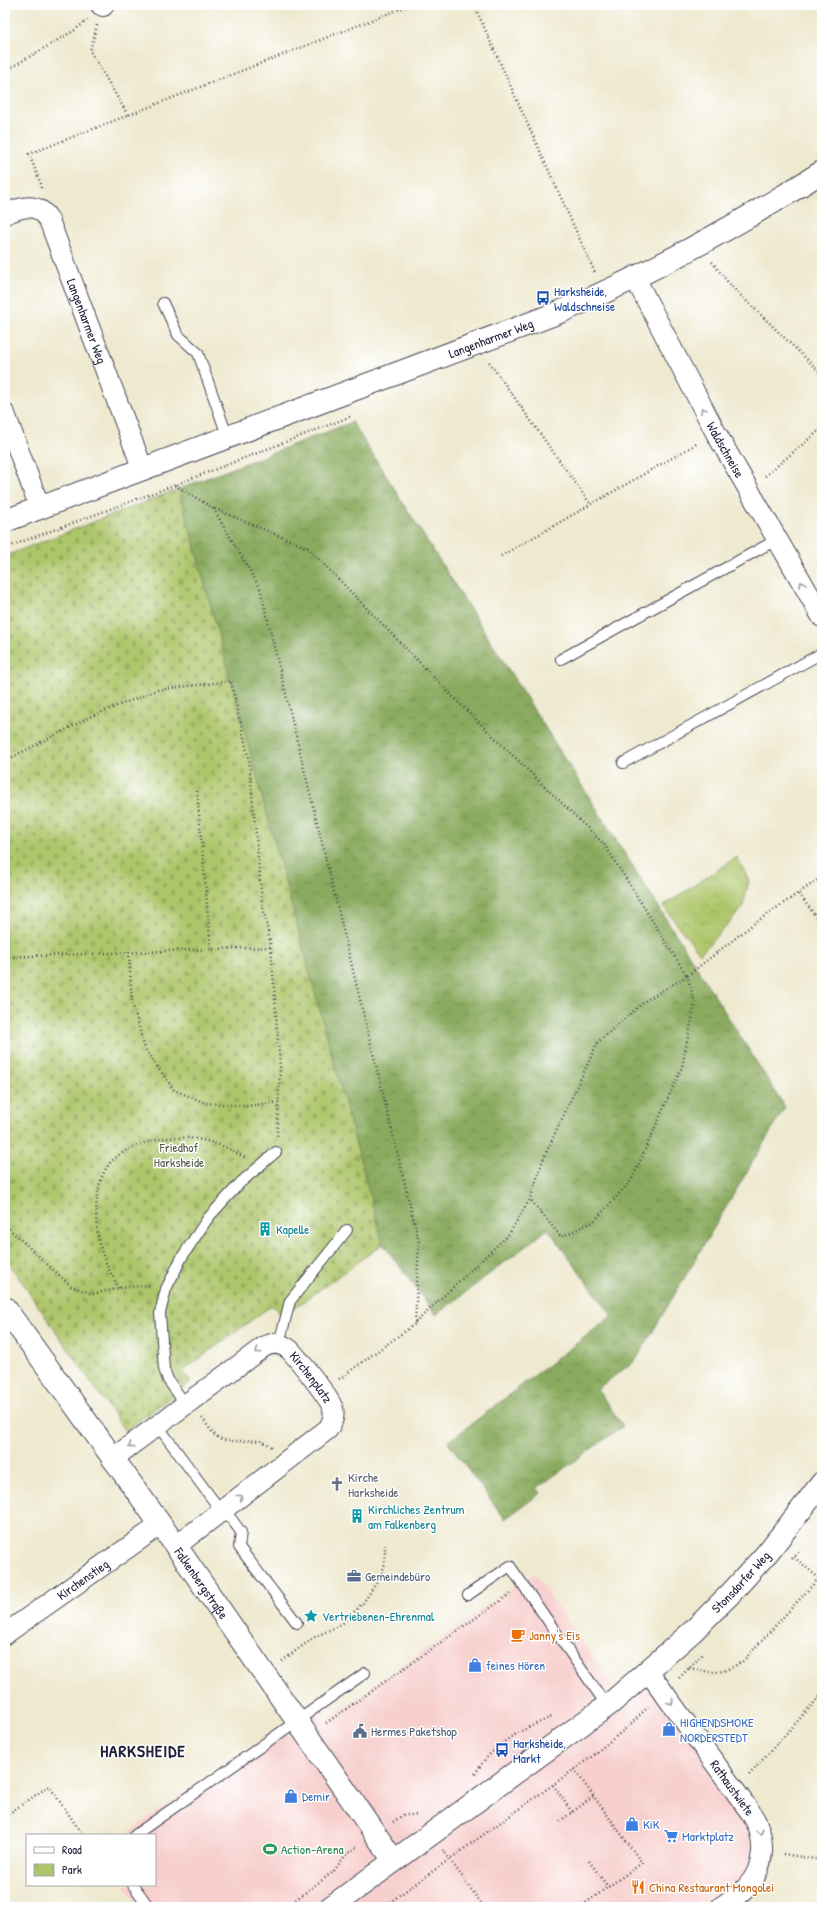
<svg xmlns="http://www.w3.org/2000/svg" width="827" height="1912" viewBox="0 0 827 1912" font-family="'Patrick Hand',sans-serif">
<defs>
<pattern id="forest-crowns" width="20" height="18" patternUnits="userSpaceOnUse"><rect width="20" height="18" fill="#8aab5f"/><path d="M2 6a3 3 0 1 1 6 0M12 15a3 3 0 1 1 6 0" fill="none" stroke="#708b50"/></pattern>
<pattern id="cemetery-stones" width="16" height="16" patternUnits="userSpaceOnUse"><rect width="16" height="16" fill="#aec66b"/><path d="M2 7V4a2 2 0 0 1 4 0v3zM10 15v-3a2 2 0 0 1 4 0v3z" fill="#95aa5e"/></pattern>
<pattern id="park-crowns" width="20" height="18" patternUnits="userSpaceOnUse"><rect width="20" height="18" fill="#aec66b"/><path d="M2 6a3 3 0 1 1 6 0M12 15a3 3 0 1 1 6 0" fill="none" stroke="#95aa5e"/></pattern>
</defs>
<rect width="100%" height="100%" fill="#fff"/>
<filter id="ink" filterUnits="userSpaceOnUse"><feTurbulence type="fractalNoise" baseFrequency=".025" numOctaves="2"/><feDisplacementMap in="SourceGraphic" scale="8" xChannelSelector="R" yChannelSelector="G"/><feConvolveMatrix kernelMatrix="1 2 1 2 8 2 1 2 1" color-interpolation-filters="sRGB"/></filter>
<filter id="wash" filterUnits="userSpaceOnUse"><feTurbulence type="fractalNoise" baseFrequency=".012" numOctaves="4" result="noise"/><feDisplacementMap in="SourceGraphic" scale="16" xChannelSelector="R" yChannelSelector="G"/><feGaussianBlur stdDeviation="0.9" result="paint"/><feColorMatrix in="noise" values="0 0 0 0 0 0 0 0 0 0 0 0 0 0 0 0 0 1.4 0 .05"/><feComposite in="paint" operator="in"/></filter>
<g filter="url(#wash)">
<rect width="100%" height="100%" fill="#eee9cf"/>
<path fill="#f7d0ce" d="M 534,1573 L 623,1700 L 652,1679 L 750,1814 L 759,1862 L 718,1907 L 140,1907 L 124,1885 L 155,1885 L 155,1835 L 124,1835 L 312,1704 L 324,1721 Z"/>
<path fill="url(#forest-crowns)" stroke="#56664d" d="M 352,422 L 785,1107 L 636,1360 L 597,1389 L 623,1426 L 537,1488 L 541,1493 L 505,1519 L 448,1442 L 612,1316 L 548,1229 L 436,1315 L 383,1244 L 179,489 Z"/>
<path fill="url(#cemetery-stones)" stroke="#687453" d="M 179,489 L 383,1244 L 282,1317 L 272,1305 L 183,1371 L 191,1382 L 125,1431 L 5,1258 L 5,556 Z"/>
<path fill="url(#park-crowns)" stroke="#687453" d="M 737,857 L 749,881 L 742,909 L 700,954 L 663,906 Z"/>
</g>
<g filter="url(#ink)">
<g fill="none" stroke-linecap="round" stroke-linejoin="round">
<defs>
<path id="lane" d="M 163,303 L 178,335 L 198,353 L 228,438
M 561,659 L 776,540
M 623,763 L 822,653
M 279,1344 L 290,1301 L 347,1230
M 186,1405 L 168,1380 L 164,1369 L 160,1313 L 166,1289 L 182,1257 L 208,1218 L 240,1183 L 276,1152
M 158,1426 L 221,1511
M 224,1509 L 241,1532 L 239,1547 L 297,1623
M 468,1595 L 510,1566 L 607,1706
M 135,1835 L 365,1673
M 133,1885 L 149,1907"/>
<g id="street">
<path d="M 101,5 L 103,6"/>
<path id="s1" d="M 5,214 C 21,207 38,201 49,220 L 143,470"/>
<path id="s2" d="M 635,278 L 716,433 L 822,617"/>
<path d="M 5,414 L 40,508"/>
<path id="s3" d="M 112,1459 L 262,1348 C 271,1342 282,1343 290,1350 C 299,1360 330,1398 333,1409 C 335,1416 332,1423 328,1429 L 176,1546"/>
<path id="s4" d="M 5,1634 L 160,1525"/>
<path id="s5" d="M 648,1671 L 751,1813 C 767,1837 766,1867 746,1888 C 739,1896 729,1901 721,1907"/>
</g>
<g id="secondary">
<path id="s6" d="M 5,521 L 560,312 C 652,273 738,225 822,172"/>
<path id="s7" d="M 5,1308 L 176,1546 L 394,1861"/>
<path id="s8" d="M 331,1907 L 611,1703 L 693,1631 L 731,1593 L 768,1552 L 822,1483"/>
</g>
</defs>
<use href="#lane" stroke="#414051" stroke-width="12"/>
<use href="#street" stroke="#414051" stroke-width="22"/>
<use href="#secondary" stroke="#414051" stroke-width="24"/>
<path stroke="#414051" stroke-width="2.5" stroke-dasharray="1 3" stroke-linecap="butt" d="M 474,5 L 595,273
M 97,25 L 90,51 L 128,115
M 5,71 L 75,30 L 87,20
M 41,188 L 41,184 L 29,154 L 410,5
M 712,262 L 731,286 L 822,374
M 489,362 L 591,505
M 765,476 L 822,428
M 175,485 L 213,508
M 5,548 L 175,485 L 352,416
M 501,556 L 698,443
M 5,761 L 92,716 L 157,690 L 231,681 L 249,760 L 262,902 L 271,947 L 280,1067 L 277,1138
M 197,791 L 211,949
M 799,894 L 822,925
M 129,952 L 132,1002 L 145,1049 L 174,1090 L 205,1103 L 248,1106 L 279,1102
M 5,957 L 271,947
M 5,1222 L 6,1226 L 71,1286 L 93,1294 L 119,1288 L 151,1285
M 119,1288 C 114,1279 108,1269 104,1258 C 93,1233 91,1177 115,1158 C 127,1148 141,1143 156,1140 C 187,1133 219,1141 245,1158
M 415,1323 L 509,1234 L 530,1199 L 544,1157 L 598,1042 L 645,1001 L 687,976 L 695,1003 L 682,1067 L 631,1181 L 593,1222 L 561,1237 L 530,1199
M 339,1379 L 415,1324 L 419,1242 L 260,588 L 213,508 L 308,548 L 463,707 L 604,844 L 687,976 L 756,922 L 822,877
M 202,1418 C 207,1424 211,1432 216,1436 C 232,1448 256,1433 272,1447
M 818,1461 L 822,1455
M 794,1557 L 822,1581
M 792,1559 L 799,1551
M 282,1661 L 313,1638 L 342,1624 L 363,1603 L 381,1576 L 385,1563 L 385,1545
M 689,1668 C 714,1673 721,1676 744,1660 L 819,1578
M 679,1678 L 704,1653
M 326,1723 L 510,1594
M 574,1769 L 642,1863 L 580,1907
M 475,1774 C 494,1742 521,1730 554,1716
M 749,1775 L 822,1694
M 553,1785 L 572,1812
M 5,1816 L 49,1786 L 83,1835
M 560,1821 L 594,1796
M 393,1822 L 403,1815 L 418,1815
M 443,1850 L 484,1907
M 783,1854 L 822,1860
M 589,1861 L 608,1887
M 286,1907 L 333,1872 L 345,1856 L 358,1846
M 383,1907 L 586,1761 L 630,1725 L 649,1706"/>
<use href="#lane" stroke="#fff" stroke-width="10"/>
<use href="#street" stroke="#fff" stroke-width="20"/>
<use href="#secondary" stroke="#fff" stroke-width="22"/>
</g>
<defs><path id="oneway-chevron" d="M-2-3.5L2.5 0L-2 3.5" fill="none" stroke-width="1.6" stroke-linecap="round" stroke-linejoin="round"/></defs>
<g stroke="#9c9ca7">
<use href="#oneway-chevron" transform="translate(703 410) rotate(-118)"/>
<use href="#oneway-chevron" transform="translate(802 584) rotate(-121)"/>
<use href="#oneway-chevron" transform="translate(258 1351) rotate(144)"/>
<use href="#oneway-chevron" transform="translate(131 1446) rotate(144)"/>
<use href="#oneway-chevron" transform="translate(240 1497) rotate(-38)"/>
<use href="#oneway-chevron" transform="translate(671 1702) rotate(54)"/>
<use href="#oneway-chevron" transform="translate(760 1832) rotate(74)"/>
</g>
</g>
<defs>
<symbol id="bus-bare" viewBox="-9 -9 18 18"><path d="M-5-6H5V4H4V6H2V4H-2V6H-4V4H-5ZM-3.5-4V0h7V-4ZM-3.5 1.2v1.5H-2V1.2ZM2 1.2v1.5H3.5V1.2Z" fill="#1a4fb4" stroke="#fff" stroke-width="2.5" paint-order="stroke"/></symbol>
<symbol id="building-bare" viewBox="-9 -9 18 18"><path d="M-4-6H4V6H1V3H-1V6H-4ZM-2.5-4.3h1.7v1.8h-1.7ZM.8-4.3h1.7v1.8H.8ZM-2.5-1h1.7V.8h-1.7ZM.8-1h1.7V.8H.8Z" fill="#0f9aa8" stroke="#fff" stroke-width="2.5" paint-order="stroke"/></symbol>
<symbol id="church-bare" viewBox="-9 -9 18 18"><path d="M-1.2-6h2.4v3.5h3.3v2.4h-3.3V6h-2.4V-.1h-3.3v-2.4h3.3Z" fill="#6b7280" stroke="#fff" stroke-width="2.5" paint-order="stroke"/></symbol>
<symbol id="office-bare" viewBox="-9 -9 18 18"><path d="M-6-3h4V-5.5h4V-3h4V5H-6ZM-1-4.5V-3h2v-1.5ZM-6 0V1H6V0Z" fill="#5c6f8a" stroke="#fff" stroke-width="2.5" paint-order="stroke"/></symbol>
<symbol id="sight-bare" viewBox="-9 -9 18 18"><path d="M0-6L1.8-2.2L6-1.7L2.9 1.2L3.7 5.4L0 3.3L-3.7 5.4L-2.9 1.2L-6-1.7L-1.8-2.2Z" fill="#0f9aa8" stroke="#fff" stroke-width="2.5" paint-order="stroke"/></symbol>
<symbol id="cafe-bare" viewBox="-9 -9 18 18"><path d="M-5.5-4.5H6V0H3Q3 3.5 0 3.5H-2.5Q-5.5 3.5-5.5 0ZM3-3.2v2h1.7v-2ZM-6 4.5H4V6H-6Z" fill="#e8710a" stroke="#fff" stroke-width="2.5" paint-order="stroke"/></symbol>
<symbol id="shop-bare" viewBox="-9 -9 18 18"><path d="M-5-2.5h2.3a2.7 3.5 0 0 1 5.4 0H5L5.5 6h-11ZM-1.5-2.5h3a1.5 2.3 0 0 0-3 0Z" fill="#3f7fe0" stroke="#fff" stroke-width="2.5" paint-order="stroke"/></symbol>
<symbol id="civic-bare" viewBox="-9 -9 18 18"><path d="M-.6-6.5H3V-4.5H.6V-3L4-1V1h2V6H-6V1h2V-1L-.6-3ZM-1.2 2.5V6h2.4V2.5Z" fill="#5c6f8a" stroke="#fff" stroke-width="2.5" paint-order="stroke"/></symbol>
<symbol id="supermarket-bare" viewBox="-9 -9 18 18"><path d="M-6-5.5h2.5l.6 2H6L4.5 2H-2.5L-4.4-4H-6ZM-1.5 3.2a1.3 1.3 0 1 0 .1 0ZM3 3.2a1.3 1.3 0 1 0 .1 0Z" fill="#3f7fe0" stroke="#fff" stroke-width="2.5" paint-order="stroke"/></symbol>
<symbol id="stadium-bare" viewBox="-9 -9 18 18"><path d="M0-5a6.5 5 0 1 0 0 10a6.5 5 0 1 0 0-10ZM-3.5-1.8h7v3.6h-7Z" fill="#2e9e5b" stroke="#fff" stroke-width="2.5" paint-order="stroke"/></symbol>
<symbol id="restaurant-bare" viewBox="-9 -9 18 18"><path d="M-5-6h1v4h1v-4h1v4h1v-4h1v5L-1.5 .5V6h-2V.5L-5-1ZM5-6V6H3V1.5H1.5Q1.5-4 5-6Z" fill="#e8710a" stroke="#fff" stroke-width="2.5" paint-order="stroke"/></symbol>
</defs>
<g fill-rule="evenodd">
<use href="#bus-bare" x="533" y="288" width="20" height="20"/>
<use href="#building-bare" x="255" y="1219" width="20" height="20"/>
<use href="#church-bare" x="327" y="1474" width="20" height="20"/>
<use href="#building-bare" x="347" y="1506" width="20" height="20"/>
<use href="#office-bare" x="344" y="1566" width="20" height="20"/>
<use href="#sight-bare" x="301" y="1606" width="20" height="20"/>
<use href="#cafe-bare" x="508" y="1625" width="20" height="20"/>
<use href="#shop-bare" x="465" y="1655" width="20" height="20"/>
<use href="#shop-bare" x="659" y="1719" width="20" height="20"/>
<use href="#civic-bare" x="350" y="1721" width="20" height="20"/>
<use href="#bus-bare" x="492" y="1740" width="20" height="20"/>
<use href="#shop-bare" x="281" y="1786" width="20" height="20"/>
<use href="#shop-bare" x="622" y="1814" width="20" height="20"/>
<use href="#supermarket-bare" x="661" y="1826" width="20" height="20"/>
<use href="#stadium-bare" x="260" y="1839" width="20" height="20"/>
<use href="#restaurant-bare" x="628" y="1877" width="20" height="20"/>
</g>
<g text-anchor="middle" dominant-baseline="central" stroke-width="3" stroke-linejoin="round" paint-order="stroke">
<g font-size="13" fill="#164399" stroke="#fff" text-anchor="start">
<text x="554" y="291">Harksheide,<tspan x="554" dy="15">Waldschneise</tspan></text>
<text x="513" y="1743">Harksheide,<tspan x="513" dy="15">Markt</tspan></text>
</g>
<g font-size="13" fill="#22223b" stroke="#fff">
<text stroke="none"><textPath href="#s1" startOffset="158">Langenharmer Weg</textPath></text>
<text stroke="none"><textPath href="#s6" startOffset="519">Langenharmer Weg</textPath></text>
<text stroke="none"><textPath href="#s2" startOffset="194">Waldschneise</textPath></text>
<text stroke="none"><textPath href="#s3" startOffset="251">Kirchenplatz</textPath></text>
<text stroke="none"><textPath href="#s4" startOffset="95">Kirchenstieg</textPath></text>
<text stroke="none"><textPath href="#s8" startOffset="524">Stonsdorfer Weg</textPath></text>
<text stroke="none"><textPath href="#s7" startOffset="338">Falkenbergstraße</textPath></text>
<text stroke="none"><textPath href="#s5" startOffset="144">Rathaustwiete</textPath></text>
</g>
<g font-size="13" fill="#535b4c" stroke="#fff">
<text x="179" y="1147">Friedhof<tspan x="179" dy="15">Harksheide</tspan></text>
</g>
<g font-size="13" fill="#0d838f" stroke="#fff" text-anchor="start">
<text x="276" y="1229">Kapelle</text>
<text x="368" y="1509">Kirchliches Zentrum<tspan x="368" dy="15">am Falkenberg</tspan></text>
<text x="322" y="1616">Vertriebenen-Ehrenmal</text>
</g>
<g font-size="13" fill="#5b616d" stroke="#fff" text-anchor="start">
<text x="348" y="1477">Kirche<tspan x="348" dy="15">Harksheide</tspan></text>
</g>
<g font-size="13" fill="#4e5e75" stroke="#fff" text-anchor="start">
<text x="365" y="1576">Gemeindebüro</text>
<text x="371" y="1731">Hermes Paketshop</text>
</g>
<g font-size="13" fill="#c56008" stroke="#fff" text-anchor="start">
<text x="529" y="1635">Janny's Eis</text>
<text x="649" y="1887">China Restaurant Mongolei</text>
</g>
<g font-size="13" fill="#366cbe" stroke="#fff" text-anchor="start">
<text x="486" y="1665">feines Hören</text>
<text x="680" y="1722">HIGHENDSMOKE<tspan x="680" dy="15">NORDERSTEDT</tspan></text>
<text x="302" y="1796">Demir</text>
<text x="643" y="1824">KiK</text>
<text x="682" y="1836">Marktplatz</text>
</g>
<g font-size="13" fill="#27864d" stroke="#fff" text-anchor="start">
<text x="281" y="1849">Action-Arena</text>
</g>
<g font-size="17" font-weight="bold" letter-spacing="1" fill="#22223b" stroke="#fff">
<text x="143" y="1750">HARKSHEIDE</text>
</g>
</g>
<rect width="827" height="1912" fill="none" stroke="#fff" stroke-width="20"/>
<rect x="26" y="1834" width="130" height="52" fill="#ffffff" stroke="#a7a7b1"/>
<rect x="34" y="1847" width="20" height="6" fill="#ffffff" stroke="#a7a7b1"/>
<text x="62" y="1854" font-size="12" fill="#22223b">Road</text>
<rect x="34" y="1864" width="20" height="12" fill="url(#park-crowns)" stroke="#a7a7b1"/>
<text x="62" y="1874" font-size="12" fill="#22223b">Park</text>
</svg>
